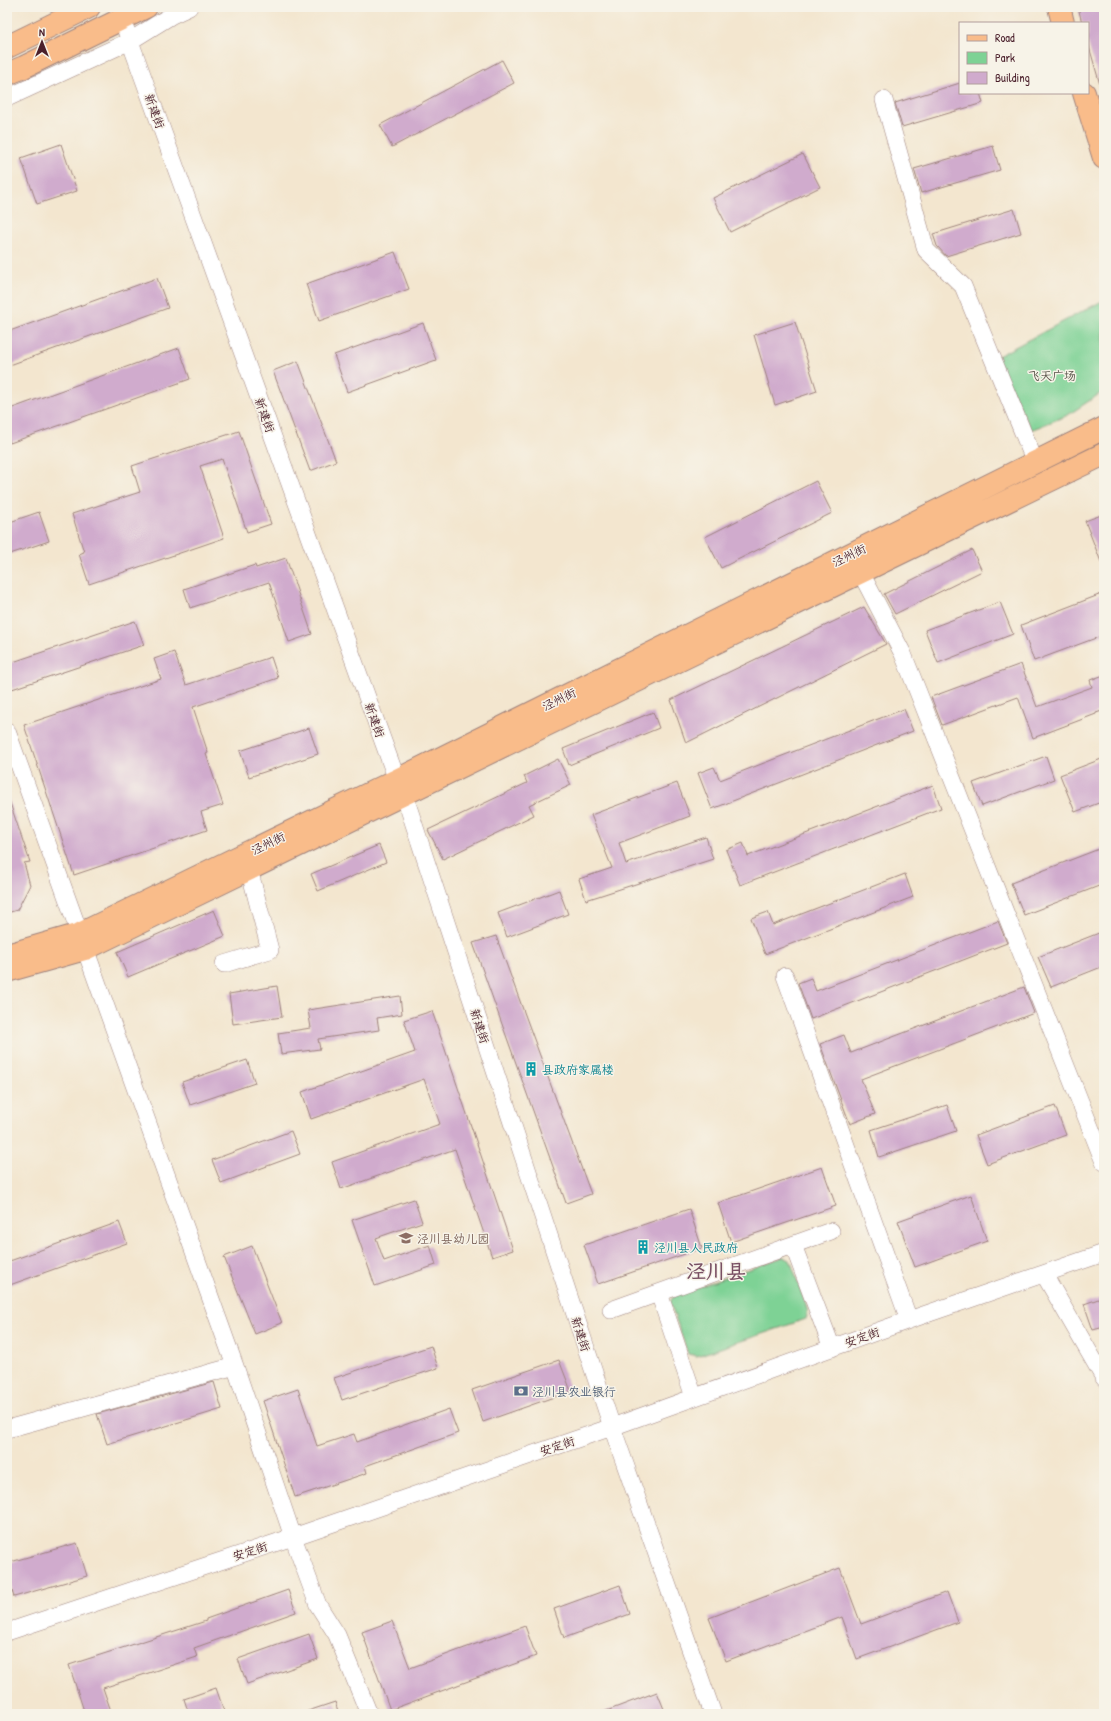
<svg xmlns="http://www.w3.org/2000/svg" width="1111" height="1721" viewBox="0 0 1111 1721" font-family="'Patrick Hand','LXGW WenKai TC',sans-serif">
<rect width="100%" height="100%" fill="#f7f3e8"/>
<filter id="ink" filterUnits="userSpaceOnUse"><feTurbulence type="fractalNoise" baseFrequency=".025" numOctaves="2"/><feDisplacementMap in="SourceGraphic" scale="8" xChannelSelector="R" yChannelSelector="G"/><feConvolveMatrix kernelMatrix="1 2 1 2 8 2 1 2 1" color-interpolation-filters="sRGB"/></filter>
<filter id="wash" filterUnits="userSpaceOnUse"><feTurbulence type="fractalNoise" baseFrequency=".012" numOctaves="4" result="noise"/><feDisplacementMap in="SourceGraphic" scale="16" xChannelSelector="R" yChannelSelector="G"/><feGaussianBlur stdDeviation="0.9" result="paint"/><feColorMatrix in="noise" values="0 0 0 0 0 0 0 0 0 0 0 0 0 0 0 0 0 1.4 0 .05"/><feComposite in="paint" operator="in"/></filter>
<g filter="url(#wash)">
<rect width="100%" height="100%" fill="#f3e6cf"/>
<path fill="#7ed295" stroke="#647860" d="M 1104,300 L 1104,391 L 1068,415 L 1031,430 L 996,357 Z
M 783,1257 L 790,1260 L 808,1311 L 806,1319 L 697,1356 L 688,1354 L 670,1302 L 674,1296 Z"/>
<g id="blocks">
<path fill="#d0abcd" d="M 1078,7 L 1104,7 L 1104,87 L 1101,88 L 1088,43 L 1088,23 L 1082,23 Z
M 502,60 L 514,83 L 392,147 L 380,125 Z
M 960,83 L 960,93 L 980,93 L 983,103 L 902,127 L 895,103 Z
M 61,144 L 77,191 L 37,204 L 21,158 Z
M 993,146 L 1000,170 L 921,193 L 914,169 Z
M 803,154 L 820,187 L 730,232 L 713,198 Z
M 1014,209 L 1021,233 L 946,256 L 937,246 L 933,234 Z
M 395,252 L 409,289 L 319,321 L 306,284 Z
M 157,278 L 168,308 L 7,366 L 7,332 Z
M 795,322 L 817,391 L 775,405 L 754,335 Z
M 423,323 L 436,360 L 347,392 L 334,355 Z
M 179,348 L 190,379 L 10,443 L 7,434 L 7,410 Z
M 298,361 L 336,461 L 310,471 L 273,371 Z
M 239,431 L 271,524 L 247,532 L 222,459 L 200,466 L 224,538 L 89,584 L 79,554 L 84,552 L 72,514 L 140,492 L 132,466 Z
M 816,481 L 832,513 L 721,568 L 705,537 Z
M 39,512 L 49,541 L 7,555 L 7,523 Z
M 1104,514 L 1104,567 L 1103,567 L 1085,521 Z
M 972,550 L 982,571 L 895,614 L 884,594 Z
M 286,558 L 312,634 L 289,642 L 269,582 L 190,608 L 184,589 L 255,565 L 256,568 Z
M 1104,593 L 1104,635 L 1034,661 L 1021,625 Z
M 1000,602 L 1013,634 L 938,663 L 925,630 Z
M 864,607 L 886,644 L 686,743 L 671,700 Z
M 135,621 L 144,645 L 12,689 L 7,675 L 7,664 Z
M 174,652 L 186,685 L 271,657 L 278,678 L 193,707 L 208,753 L 206,754 L 223,805 L 201,812 L 207,830 L 74,875 L 24,725 L 161,679 L 154,659 Z
M 1021,664 L 1037,707 L 1092,687 L 1090,680 L 1104,675 L 1104,714 L 1102,711 L 1096,713 L 1096,714 L 1033,738 L 1018,697 L 942,725 L 931,697 Z
M 904,709 L 913,731 L 712,809 L 698,773 L 714,767 L 720,780 Z
M 653,712 L 659,728 L 569,765 L 563,749 Z
M 309,728 L 318,754 L 249,777 L 240,751 Z
M 1046,756 L 1054,779 L 982,806 L 973,783 Z
M 1104,758 L 1104,801 L 1075,812 L 1060,775 Z
M 558,759 L 571,785 L 529,805 L 534,815 L 443,859 L 428,830 L 527,783 L 524,776 Z
M 677,783 L 690,816 L 619,843 L 626,864 L 706,837 L 713,859 L 586,900 L 579,879 L 612,868 L 591,815 Z
M 933,785 L 941,808 L 740,885 L 726,850 L 743,843 L 748,856 Z
M 7,800 L 9,800 L 30,862 L 24,863 L 30,885 L 17,910 L 7,913 Z
M 379,845 L 386,862 L 318,891 L 311,874 Z
M 1104,847 L 1104,884 L 1024,915 L 1011,883 Z
M 905,874 L 913,897 L 765,954 L 751,918 L 768,912 L 773,925 Z
M 559,890 L 568,914 L 507,937 L 498,913 Z
M 214,910 L 225,936 L 128,977 L 117,952 Z
M 998,921 L 1007,943 L 811,1019 L 798,983 L 811,978 L 816,991 Z
M 1104,931 L 1104,966 L 1051,987 L 1038,957 Z
M 496,936 L 591,1194 L 566,1203 L 473,943 Z
M 277,986 L 282,1017 L 233,1024 L 229,994 Z
M 1024,987 L 1034,1013 L 861,1079 L 875,1114 L 850,1124 L 820,1044 L 844,1035 L 851,1053 Z
M 400,996 L 402,1014 L 377,1018 L 379,1030 L 318,1039 L 320,1049 L 281,1054 L 278,1033 L 311,1028 L 308,1010 Z
M 432,1011 L 513,1250 L 492,1257 L 455,1149 L 341,1189 L 332,1162 L 440,1124 L 424,1079 L 311,1119 L 302,1092 L 415,1052 L 404,1020 Z
M 247,1060 L 255,1083 L 190,1105 L 182,1082 Z
M 947,1105 L 956,1131 L 879,1157 L 871,1130 Z
M 1055,1106 L 1066,1135 L 987,1164 L 976,1135 Z
M 291,1131 L 300,1154 L 221,1183 L 212,1160 Z
M 822,1167 L 836,1206 L 731,1242 L 718,1203 Z
M 971,1195 L 987,1241 L 915,1267 L 898,1221 Z
M 414,1199 L 422,1222 L 376,1238 L 384,1261 L 430,1245 L 436,1265 L 375,1286 L 352,1220 Z
M 689,1209 L 702,1248 L 598,1284 L 584,1245 Z
M 119,1222 L 127,1243 L 7,1286 L 7,1262 Z
M 252,1246 L 282,1323 L 255,1334 L 224,1257 Z
M 1104,1297 L 1104,1327 L 1093,1330 L 1084,1304 Z
M 431,1346 L 438,1368 L 342,1400 L 334,1378 Z
M 559,1360 L 571,1391 L 483,1422 L 472,1390 Z
M 214,1382 L 222,1409 L 107,1444 L 97,1414 Z
M 298,1389 L 317,1446 L 354,1434 L 357,1442 L 449,1409 L 458,1433 L 365,1466 L 367,1473 L 295,1497 L 263,1401 Z
M 77,1543 L 87,1576 L 14,1597 L 7,1574 L 7,1563 Z
M 840,1568 L 861,1624 L 947,1592 L 958,1622 L 857,1659 L 842,1617 L 726,1661 L 709,1618 Z
M 620,1585 L 630,1614 L 564,1638 L 554,1609 Z
M 288,1590 L 296,1612 L 194,1648 L 197,1657 L 103,1688 L 112,1714 L 85,1714 L 69,1665 L 206,1621 L 206,1619 Z
M 392,1621 L 410,1668 L 525,1626 L 536,1656 L 390,1710 L 362,1632 Z
M 309,1634 L 318,1659 L 247,1684 L 238,1659 Z
M 216,1688 L 225,1714 L 189,1714 L 184,1699 Z
M 657,1692 L 666,1714 L 601,1714 L 601,1713 Z
M 335,1702 L 339,1714 L 305,1714 L 305,1712 Z"/>
</g>
</g>
<g filter="url(#ink)">
<use href="#blocks" fill-opacity="0" stroke="#9e827d" stroke-width="1"/>
<g fill="none" stroke-linecap="round" stroke-linejoin="round">
<defs>
<path id="minor" d="M 122,19 L 397,780 L 404,794 L 612,1427 L 713,1714
M 7,98 L 130,41 L 172,15 L 189,7
M 884,100 L 926,250 L 963,286 L 1035,462
M 861,573 L 903,654 L 1104,1162
M 7,731 L 235,1366 L 293,1537 L 318,1605 L 337,1635 L 369,1714
M 224,964 L 270,950 L 249,869
M 785,976 L 909,1320
M 793,1245 L 832,1348
M 1044,1274 L 1104,1378
M 659,1293 L 694,1397
M 611,1310 L 831,1231
M 7,1429 L 235,1366
M 7,1632 L 293,1537 L 612,1427 L 909,1320 L 1104,1253"/>
<path id="major" d="M 1059,7 L 1063,23
M 1084,93 L 1104,158
M 7,955 L 80,934 L 397,780 L 1104,428
M 7,971 L 85,949 L 1104,454"/>
<path id="highway" d="M 7,47 L 89,7
M 7,74 L 24,67 L 146,7"/>
</defs>
<use href="#minor" stroke="#9e827d" stroke-width="18"/>
<use href="#major" stroke="#9e827d" stroke-width="24"/>
<use href="#highway" stroke="#9e827d" stroke-width="24"/>
<use href="#minor" stroke="#fff" stroke-width="17"/>
<use href="#major" stroke="#f9bc8a" stroke-width="22"/>
<use href="#highway" stroke="#f9bc8a" stroke-width="22"/>
</g>
</g>
<defs>
<symbol id="building-bare" viewBox="-9 -9 18 18"><path d="M-4-6H4V6H1V3H-1V6H-4ZM-2.5-4.3h1.7v1.8h-1.7ZM.8-4.3h1.7v1.8H.8ZM-2.5-1h1.7V.8h-1.7ZM.8-1h1.7V.8H.8Z" fill="#0f9aa8" stroke="#f7f3e8" stroke-width="2.5" paint-order="stroke"/></symbol>
<symbol id="school-bare" viewBox="-9 -9 18 18"><path d="M0-5L7-2L0 1L-7-2ZM-4 1L0 2.5L4 1V4Q0 6-4 4Z" fill="#8d6e63" stroke="#f7f3e8" stroke-width="2.5" paint-order="stroke"/></symbol>
<symbol id="bank-bare" viewBox="-9 -9 18 18"><path d="M-6-4H6V4H-6ZM0-2.3a2.3 2.3 0 1 0 0 4.6a2.3 2.3 0 1 0 0-4.6Z" fill="#5c6f8a" stroke="#f7f3e8" stroke-width="2.5" paint-order="stroke"/></symbol>
</defs>
<g fill-rule="evenodd">
<use href="#building-bare" x="521" y="1059" width="20" height="20"/>
<use href="#school-bare" x="396" y="1228" width="20" height="20"/>
<use href="#building-bare" x="633" y="1237" width="20" height="20"/>
<use href="#bank-bare" x="511" y="1381" width="20" height="20"/>
</g>
<g text-anchor="middle" dominant-baseline="central" stroke-width="3" stroke-linejoin="round" paint-order="stroke">
<g font-size="12" fill="#4a1f2b" stroke="#f7f3e8">
<text transform="translate(155 111) rotate(70)">新建街</text>
<text transform="translate(265 415) rotate(70)">新建街</text>
<text transform="translate(849 555) rotate(-26)">泾州街</text>
<text transform="translate(559 699) rotate(-26)">泾州街</text>
<text transform="translate(375 720) rotate(70)">新建街</text>
<text transform="translate(268 843) rotate(-26)">泾州街</text>
<text transform="translate(480 1026) rotate(72)">新建街</text>
<text transform="translate(581 1334) rotate(72)">新建街</text>
<text transform="translate(862 1337) rotate(-20)">安定街</text>
<text transform="translate(557 1446) rotate(-19)">安定街</text>
<text transform="translate(250 1551) rotate(-18)">安定街</text>
</g>
<g font-size="12" fill="#5a554b" stroke="#f7f3e8">
<text x="1052" y="375">飞天广场</text>
</g>
<g font-size="12" fill="#0d838f" stroke="#f7f3e8" text-anchor="start">
<text x="542" y="1069">县政府家属楼</text>
<text x="654" y="1247">泾川县人民政府</text>
</g>
<g font-size="12" fill="#785e54" stroke="#f7f3e8" text-anchor="start">
<text x="417" y="1238">泾川县幼儿园</text>
</g>
<g font-size="12" fill="#4e5e75" stroke="#f7f3e8" text-anchor="start">
<text x="532" y="1391">泾川县农业银行</text>
</g>
<g font-size="20" font-weight="bold" fill="#795064" stroke="#f7f3e8">
<text x="716" y="1270">泾川县</text>
</g>
</g>
<rect width="1111" height="1721" fill="none" stroke="#f7f3e8" stroke-width="24"/>
<rect x="959" y="22" width="130" height="72" fill="#f7f3e8" stroke="#b29e9c"/>
<rect x="967" y="35" width="20" height="6" fill="#f9bc8a" stroke="#b29e9c"/>
<text x="995" y="42" font-size="12" fill="#4a1f2b">Road</text>
<rect x="967" y="52" width="20" height="12" fill="#7ed295" stroke="#b29e9c"/>
<text x="995" y="62" font-size="12" fill="#4a1f2b">Park</text>
<rect x="967" y="72" width="20" height="12" fill="#d0abcd" stroke="#b29e9c"/>
<text x="995" y="82" font-size="12" fill="#4a1f2b">Building</text>
<g transform="translate(42 42)" stroke="#f7f3e8" stroke-width="3" paint-order="stroke">
<path d="M0-3L7 15L0 10L-7 15Z" fill="#4a1f2b"/>
<text y="-6" font-size="11" font-weight="bold" text-anchor="middle" fill="#4a1f2b">N</text>
</g>
</svg>
